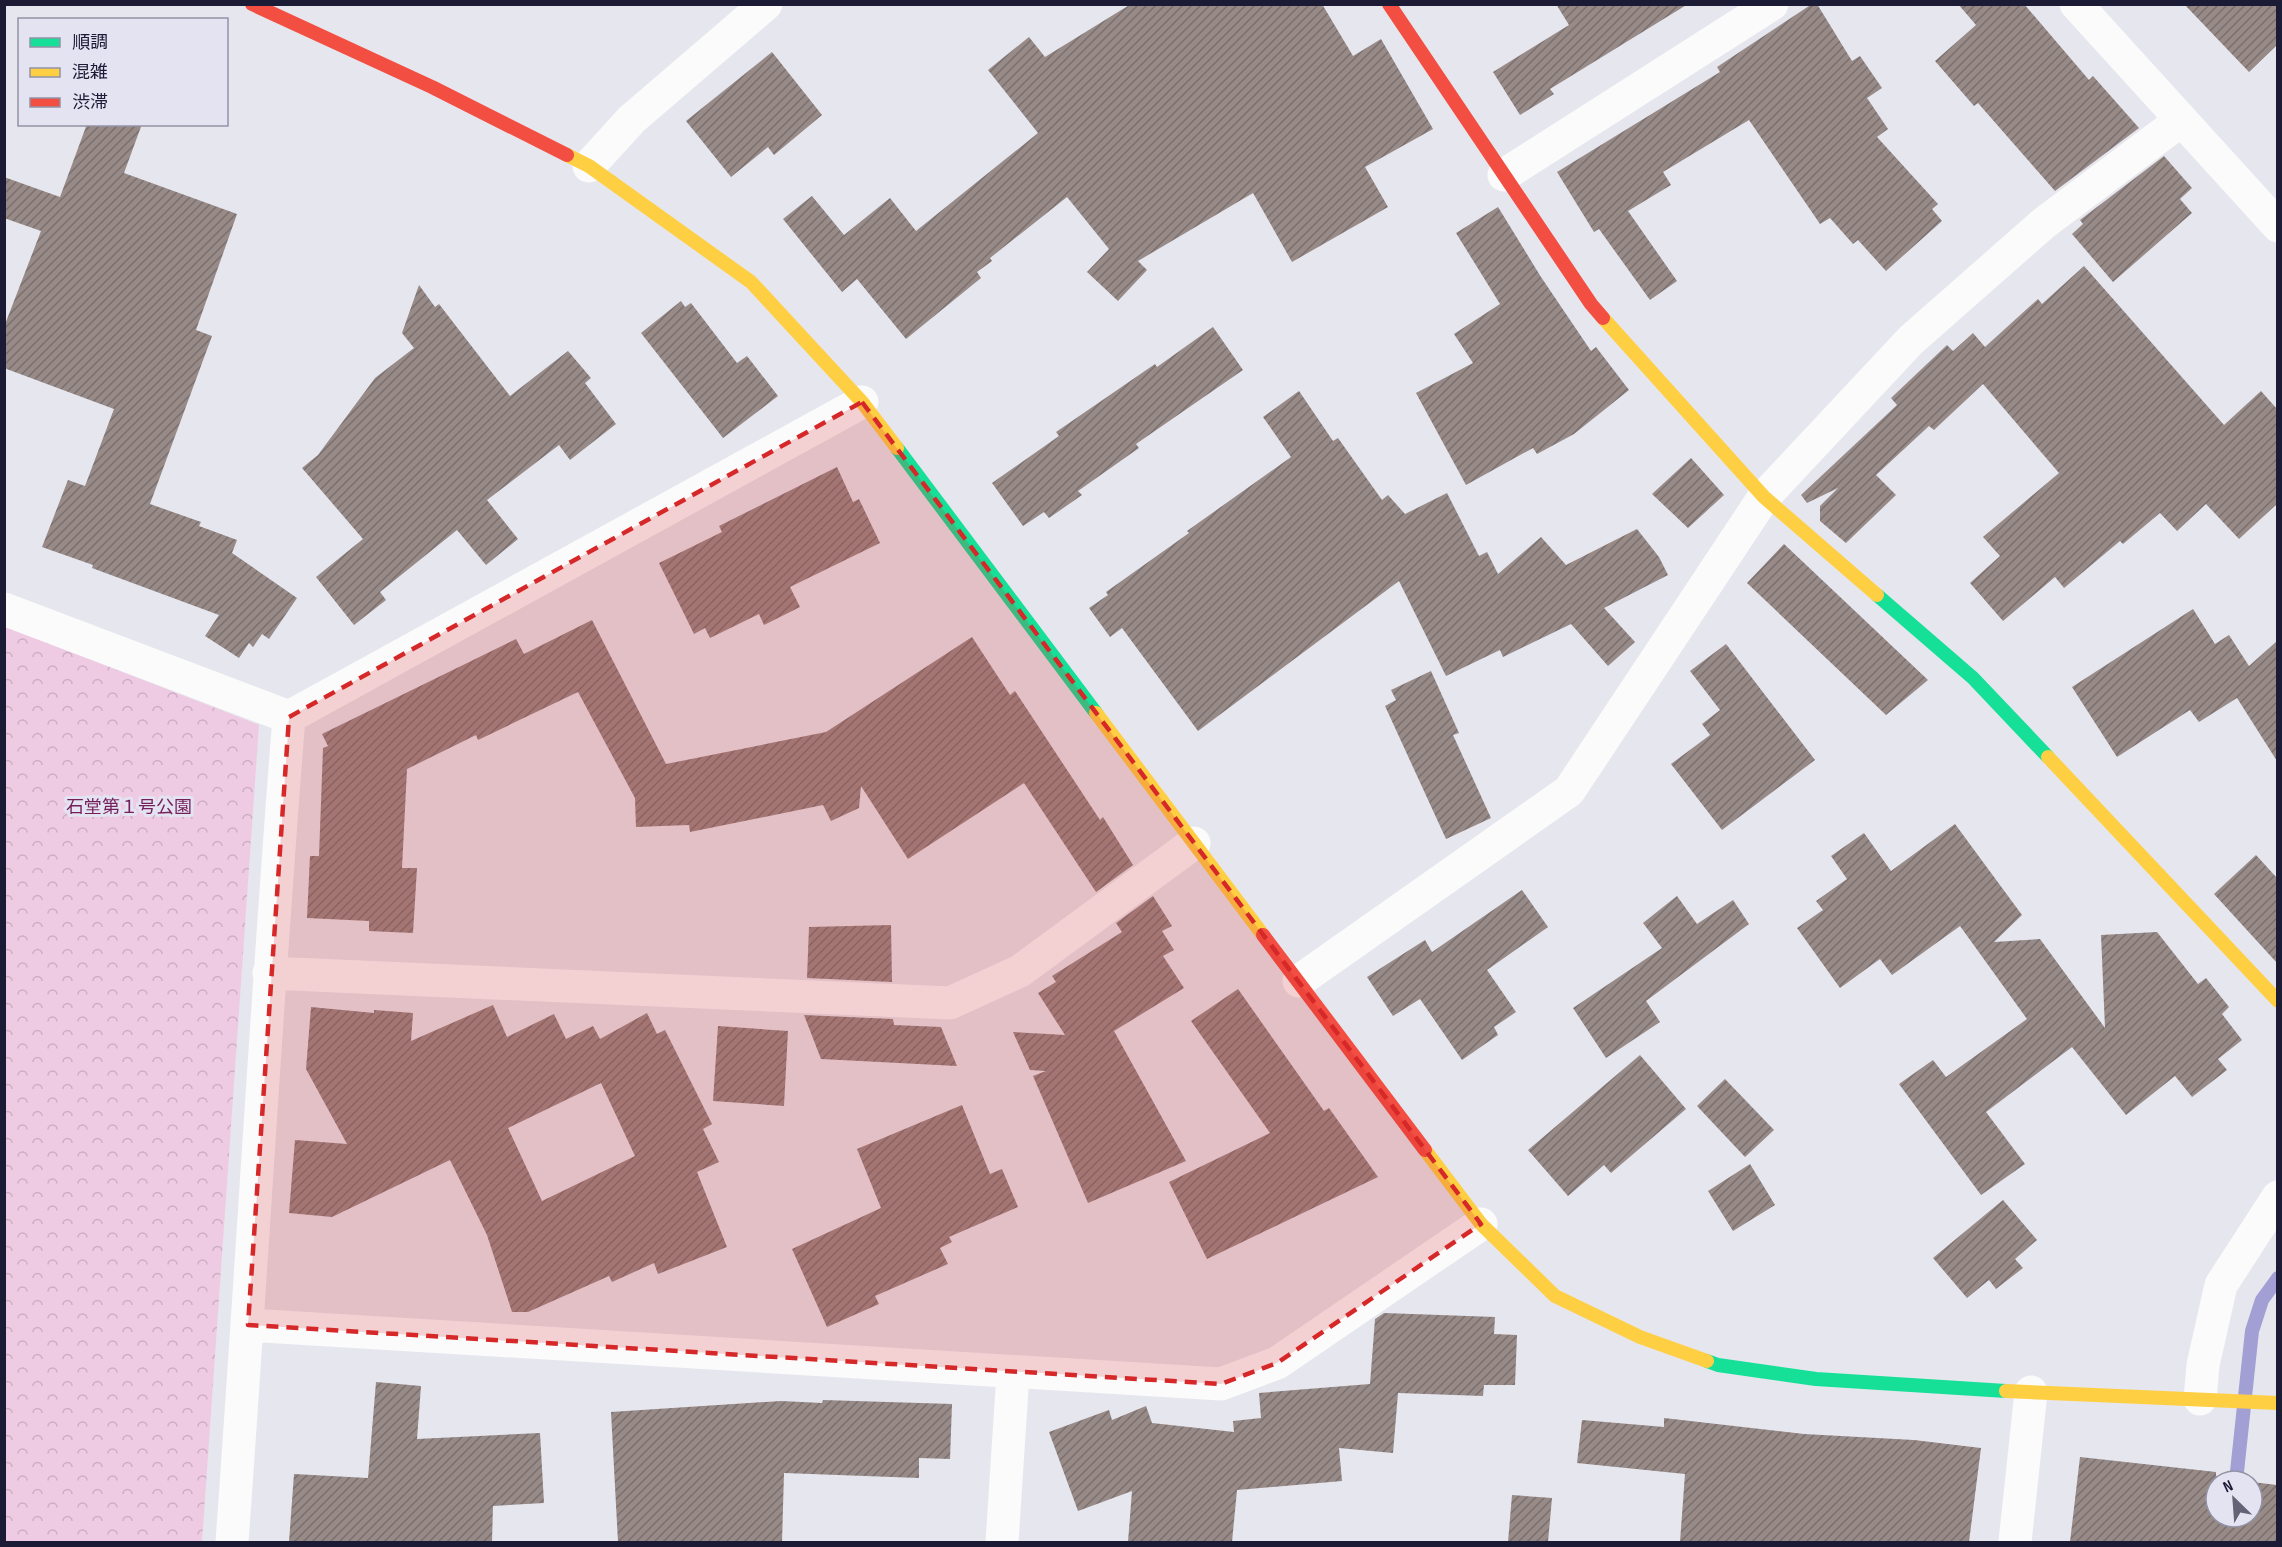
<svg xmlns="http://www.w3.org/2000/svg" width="2282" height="1547" viewBox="0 0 2282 1547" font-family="'Sofia Sans Condensed','Noto Sans JP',sans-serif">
<defs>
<pattern id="park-crowns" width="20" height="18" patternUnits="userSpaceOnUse" patternTransform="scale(1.5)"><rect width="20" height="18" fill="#efcbe3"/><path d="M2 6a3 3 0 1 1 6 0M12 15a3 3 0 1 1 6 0" fill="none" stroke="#ccaec3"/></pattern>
<pattern id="building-hatch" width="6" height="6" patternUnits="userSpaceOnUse" patternTransform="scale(1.5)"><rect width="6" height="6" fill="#978a87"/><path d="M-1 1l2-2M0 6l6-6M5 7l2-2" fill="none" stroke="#7a706f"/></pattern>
</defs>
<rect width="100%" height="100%" fill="#e6e6ee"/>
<path fill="url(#park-crowns)" d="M 4,626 L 259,725 L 202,1542 L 5,1542 Z"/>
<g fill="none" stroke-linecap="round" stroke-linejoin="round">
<path stroke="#a19fd3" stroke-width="14" d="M 2236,1481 L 2252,1331 L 2262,1300 L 2278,1278"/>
</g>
<path fill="url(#building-hatch)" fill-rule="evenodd" d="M 1131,4 L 1322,4 L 1353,56 L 1381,39 L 1433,129 L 1365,167 L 1388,207 L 1292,262 L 1253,193 L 1138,261 L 1147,270 L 1118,301 L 1087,272 L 1109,249 L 1067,197 L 990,258 L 992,261 L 977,272 L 981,278 L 906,339 L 857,279 L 842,292 L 783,219 L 812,196 L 844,235 L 890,198 L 916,231 L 1038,133 L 988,70 L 1029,37 L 1045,57 Z
M 1556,4 L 1688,4 L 1550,89 L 1554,94 L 1520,115 L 1493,72 L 1569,25 Z
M 1812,4 L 1817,4 L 1852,61 L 1860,56 L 1882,88 L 1867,98 L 1888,129 L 1877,137 L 1938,204 L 1932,209 L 1942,221 L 1886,271 L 1858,240 L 1853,244 L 1830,218 L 1820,224 L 1749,120 L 1663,172 L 1671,185 L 1628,211 L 1677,281 L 1650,300 L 1599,229 L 1594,232 L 1557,172 L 1720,72 L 1717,67 Z
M 1958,4 L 2024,4 L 2089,80 L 2093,76 L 2139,128 L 2055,191 L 1978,103 L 1974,106 L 1935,61 L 1976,25 Z
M 2184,4 L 2277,4 L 2277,45 L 2249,72 Z
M 772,52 L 822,115 L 774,155 L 768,147 L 731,177 L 686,121 Z
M 87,124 L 142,124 L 124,173 L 237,214 L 196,330 L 212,336 L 150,504 L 201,522 L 199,526 L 237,540 L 232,553 L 297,598 L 269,639 L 262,634 L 253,647 L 249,643 L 239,658 L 205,636 L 219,615 L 92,568 L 93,565 L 42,547 L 68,480 L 85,486 L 114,409 L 4,368 L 4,327 L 41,231 L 4,218 L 4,177 L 60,197 Z
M 2164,156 L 2192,188 L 2180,199 L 2192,213 L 2113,282 L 2072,234 L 2083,224 L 2080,220 Z
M 1498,207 L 1541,277 L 1591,351 L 1596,347 L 1629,390 L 1574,434 L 1537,454 L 1533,448 L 1466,485 L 1416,393 L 1473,363 L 1454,334 L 1500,304 L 1456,233 Z
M 2084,266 L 2224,425 L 2261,391 L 2277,409 L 2277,504 L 2239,539 L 2206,504 L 2177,531 L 2160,513 L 2123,544 L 2120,541 L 2064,588 L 2055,577 L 2003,621 L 1970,583 L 2000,556 L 1983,537 L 2059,473 L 1983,384 L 1934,430 L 1929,426 L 1876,475 L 1896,495 L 1846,543 L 1820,521 L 1820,506 L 1838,488 L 1807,503 L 1801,495 L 1897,405 L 1891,398 L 1947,345 L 1953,351 L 1973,333 L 1985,347 L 2038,299 L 2042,304 Z
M 419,285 L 435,307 L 439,304 L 510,396 L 568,351 L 591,378 L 585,383 L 616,424 L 570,460 L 559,445 L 487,500 L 518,539 L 486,565 L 457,530 L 380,592 L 386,600 L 354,625 L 316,577 L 363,539 L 302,468 L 318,455 L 375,378 L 414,348 L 402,333 Z
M 681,301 L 685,307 L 691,303 L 737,363 L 747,356 L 778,396 L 723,438 L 641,333 Z
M 1213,327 L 1243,370 L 1136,444 L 1139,448 L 1078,491 L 1082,495 L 1049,518 L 1044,512 L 1023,526 L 992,483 L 1059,436 L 1056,432 L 1155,364 L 1157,367 Z
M 1299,391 L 1333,441 L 1338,438 L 1382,500 L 1388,495 L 1405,514 L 1447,493 L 1479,556 L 1487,552 L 1498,574 L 1541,537 L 1566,565 L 1637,529 L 1659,557 L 1668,575 L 1604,608 L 1635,642 L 1608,666 L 1571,624 L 1503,657 L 1500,650 L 1446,676 L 1399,581 L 1198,731 L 1122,628 L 1110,637 L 1089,608 L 1108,595 L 1106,592 L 1189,533 L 1187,531 L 1291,457 L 1263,417 Z
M 1691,458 L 1724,495 L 1688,528 L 1652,494 Z
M 837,467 L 853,502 L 859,499 L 880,543 L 790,587 L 800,607 L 764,625 L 759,614 L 710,638 L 705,628 L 694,634 L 659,563 L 722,532 L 719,526 Z
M 1784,544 L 1928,680 L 1886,715 L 1747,583 Z
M 2193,609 L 2215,644 L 2229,635 L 2249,666 L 2277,641 L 2277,761 L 2237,698 L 2199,722 L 2190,710 L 2117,757 L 2072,687 Z
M 592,620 L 666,764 L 826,732 L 972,637 L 1010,695 L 1015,691 L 1100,820 L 1103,817 L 1133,865 L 1096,892 L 1024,783 L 908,859 L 861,786 L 859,808 L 831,821 L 823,805 L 690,832 L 689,825 L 636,827 L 635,798 L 578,692 L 478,740 L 476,735 L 407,769 L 402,868 L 417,868 L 413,933 L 369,931 L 369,921 L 307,918 L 310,856 L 319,856 L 323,748 L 328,746 L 322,734 L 516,639 L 524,654 Z
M 1726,644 L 1815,760 L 1722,830 L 1671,764 L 1710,735 L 1702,724 L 1720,710 L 1690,671 Z
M 1431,671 L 1459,733 L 1453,735 L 1491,818 L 1446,839 L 1385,706 L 1396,700 L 1391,690 Z
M 1955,824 L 2022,915 L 1994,942 L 2040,939 L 2105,1028 L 2101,935 L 2157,932 L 2198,984 L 2206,978 L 2229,1007 L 2222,1014 L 2242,1040 L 2218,1059 L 2227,1070 L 2192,1097 L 2175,1076 L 2126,1115 L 2072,1047 L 1986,1112 L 2025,1164 L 1981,1195 L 1899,1084 L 1933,1060 L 1946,1077 L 2027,1019 L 1960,926 L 1892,975 L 1880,959 L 1840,988 L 1797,928 L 1823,910 L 1816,901 L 1847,879 L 1831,856 L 1864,833 L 1891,871 Z
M 2256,855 L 2277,878 L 2277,963 L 2214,894 Z
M 1522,890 L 1548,927 L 1487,970 L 1516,1012 L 1494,1027 L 1498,1035 L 1462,1060 L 1420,999 L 1393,1016 L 1367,977 L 1425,940 L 1432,952 Z
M 1153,896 L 1172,926 L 1162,931 L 1174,950 L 1163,956 L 1184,988 L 1114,1031 L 1186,1161 L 1088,1203 L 1033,1076 L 1046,1071 L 1030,1070 L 1013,1032 L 1065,1035 L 1038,993 L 1056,982 L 1052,976 L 1122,932 L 1116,923 Z
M 1677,896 L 1697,924 L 1733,900 L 1749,924 L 1646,1001 L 1660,1022 L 1606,1058 L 1573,1008 L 1662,948 L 1643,923 Z
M 891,925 L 892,982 L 807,978 L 809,927 Z
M 1238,989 L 1324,1111 L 1329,1108 L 1378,1177 L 1207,1259 L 1169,1182 L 1270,1133 L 1191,1021 Z
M 493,1005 L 507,1037 L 554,1014 L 566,1039 L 593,1026 L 600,1039 L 647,1013 L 657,1034 L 665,1030 L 712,1124 L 703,1129 L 719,1162 L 697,1172 L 727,1247 L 658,1274 L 654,1263 L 612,1282 L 609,1276 L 528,1312 L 512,1312 L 487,1235 L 450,1160 L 332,1217 L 289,1213 L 295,1140 L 347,1144 L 306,1069 L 311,1007 L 374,1013 L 374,1010 L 413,1013 L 411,1041 ZM 601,1083 L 635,1156 L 542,1201 L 508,1128 Z
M 804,1015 L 893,1019 L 894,1025 L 941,1027 L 957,1066 L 821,1059 Z
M 718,1026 L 788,1031 L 784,1106 L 713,1101 Z
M 1640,1055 L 1686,1109 L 1611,1173 L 1604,1165 L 1568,1196 L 1528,1150 Z
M 1725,1079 L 1774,1130 L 1745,1157 L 1697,1106 Z
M 962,1105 L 990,1174 L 1002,1169 L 1018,1207 L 949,1237 L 952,1242 L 940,1248 L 948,1264 L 875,1296 L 879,1304 L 827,1327 L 792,1249 L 881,1208 L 857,1149 Z
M 1750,1164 L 1775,1205 L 1733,1231 L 1708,1191 Z
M 2003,1200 L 2037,1240 L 2015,1259 L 2023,1268 L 1996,1289 L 1989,1280 L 1967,1298 L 1933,1258 Z
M 1384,1313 L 1495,1317 L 1494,1334 L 1517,1335 L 1515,1385 L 1484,1385 L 1483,1396 L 1398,1393 L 1393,1453 L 1339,1448 L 1342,1481 L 1237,1490 L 1232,1542 L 1128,1542 L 1132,1491 L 1078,1511 L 1049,1432 L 1109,1410 L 1112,1420 L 1146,1406 L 1152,1423 L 1234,1432 L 1233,1421 L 1261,1418 L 1259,1393 L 1370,1384 L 1375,1319 Z
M 376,1382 L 421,1386 L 417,1439 L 540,1433 L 544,1503 L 493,1506 L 492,1542 L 289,1542 L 294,1474 L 368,1478 Z
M 823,1400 L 952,1404 L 950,1459 L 919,1458 L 919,1478 L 784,1473 L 782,1542 L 618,1542 L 611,1412 L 781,1401 L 822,1403 Z
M 1664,1418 L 1804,1434 L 1914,1440 L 1981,1448 L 1969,1542 L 1680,1542 L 1685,1474 L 1577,1463 L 1582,1420 L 1664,1427 Z
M 2080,1457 L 2216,1472 L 2216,1476 L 2247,1481 L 2216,1481 L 2216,1517 L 2252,1517 L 2252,1482 L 2277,1485 L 2277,1542 L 2070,1542 Z
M 1512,1495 L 1552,1498 L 1548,1542 L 1508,1542 Z"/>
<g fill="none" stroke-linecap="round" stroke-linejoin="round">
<path stroke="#fbfbfc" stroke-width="33" d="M 2076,4 L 2278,226
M 589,166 L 632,119 L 766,4
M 1504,175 L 1772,4
M 4,609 L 289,717 C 267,992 252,1267 232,1542
M 289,717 L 862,402
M 269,973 L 950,1003 L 1020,971 L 1194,843
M 1299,981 L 1569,791 L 1764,497 L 1911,340 L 2044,223 L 2180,121
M 248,1325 L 1221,1384 L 1277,1363 L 1481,1224
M 2200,1399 L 2203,1365 L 2221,1285 L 2278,1197
M 1002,1542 L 1013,1373
M 2015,1542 L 2031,1392"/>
<path stroke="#16e098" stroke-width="14" d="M 897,448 L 1096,713
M 1877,595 L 1973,678 L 2048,757
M 1707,1361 L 1718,1365 L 1816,1379 L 2006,1391"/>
<path stroke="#ffcf43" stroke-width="14" d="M 567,155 L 589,166 L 751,282 L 862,402 L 897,448
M 1603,318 L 1764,497 L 1877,595
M 1096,713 L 1263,935
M 2048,757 L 2278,1001
M 1425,1150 L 1481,1224 L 1555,1296 L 1640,1337 L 1707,1361
M 2006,1391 L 2278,1403"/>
<path stroke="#f24e42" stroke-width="14" d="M 252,4 L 432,87 L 567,155
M 1389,4 L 1591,304 L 1603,318
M 1263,935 L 1425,1150"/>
</g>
<path fill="#d62828" fill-opacity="0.2" stroke="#d62828" stroke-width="4.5" stroke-dasharray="12 8" stroke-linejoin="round" d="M 862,402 L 1481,1224 L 1277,1363 L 1221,1384 L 248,1325 L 289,717 Z"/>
<g text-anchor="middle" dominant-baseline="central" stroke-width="6" stroke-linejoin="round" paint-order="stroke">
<g font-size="18" fill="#761e59" stroke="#e3e3f2">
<text x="129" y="807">石堂第１号公園</text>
</g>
</g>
<rect width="2282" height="1547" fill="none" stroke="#1c1b35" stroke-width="12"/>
<rect x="18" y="18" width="210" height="108" fill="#e3e3f2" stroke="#9393a6" stroke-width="1.5"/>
<rect x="30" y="38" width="30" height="9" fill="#16e098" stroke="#9393a6" stroke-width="1.5"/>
<text x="72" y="48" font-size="18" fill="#1c1b35">順調</text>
<rect x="30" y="68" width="30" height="9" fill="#ffcf43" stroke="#9393a6" stroke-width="1.5"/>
<text x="72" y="78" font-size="18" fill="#1c1b35">混雑</text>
<rect x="30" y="98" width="30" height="9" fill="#f24e42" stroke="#9393a6" stroke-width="1.5"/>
<text x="72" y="108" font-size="18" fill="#1c1b35">渋滞</text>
<g transform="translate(2234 1499) rotate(335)"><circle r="28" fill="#e3e3f2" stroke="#9393a6" stroke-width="1.5"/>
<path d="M0-4.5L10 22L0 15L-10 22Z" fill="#636276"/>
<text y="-9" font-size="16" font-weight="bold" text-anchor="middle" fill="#1c1b35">N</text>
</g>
</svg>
